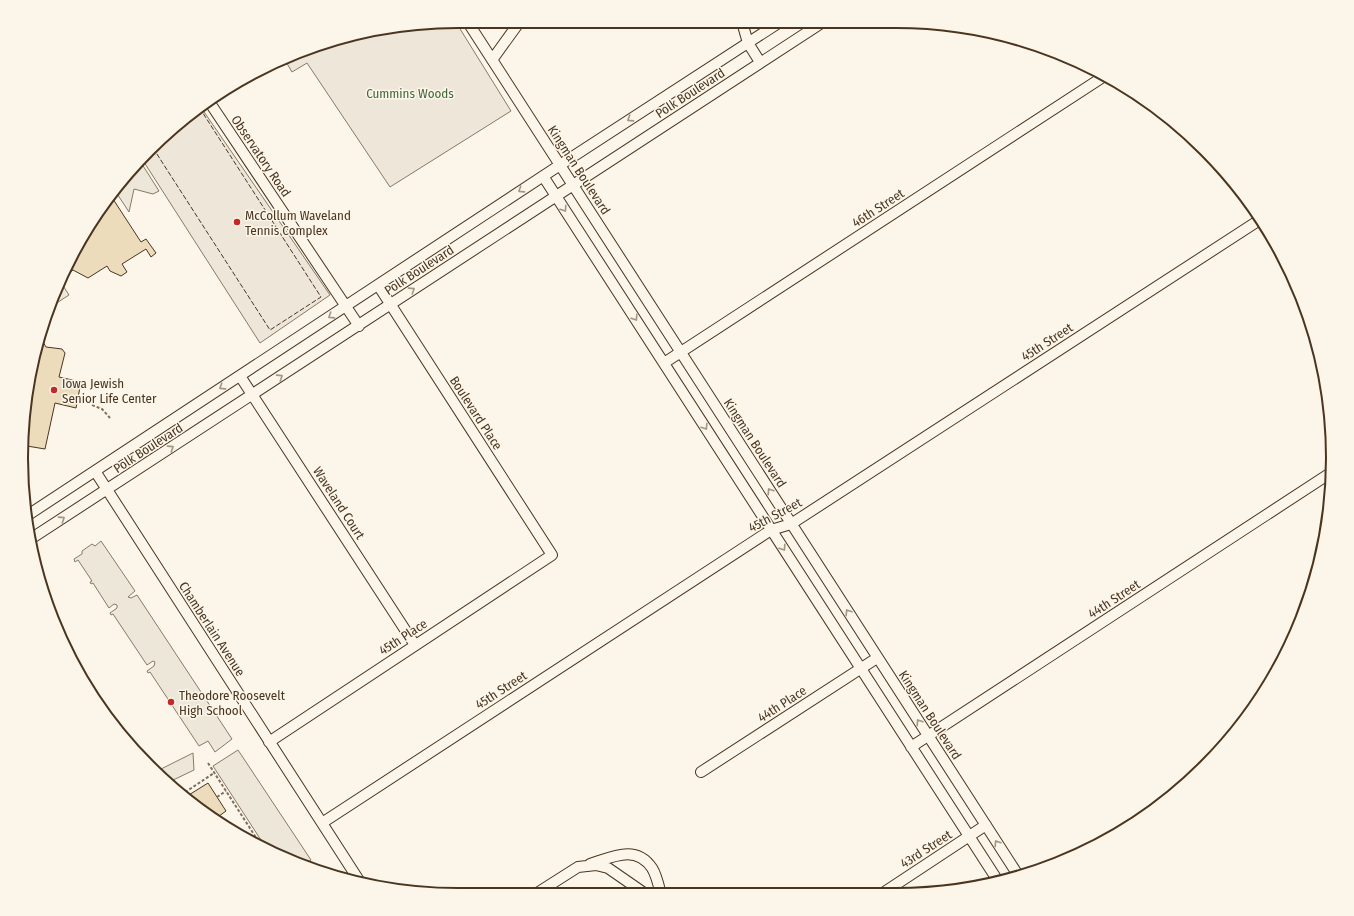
<svg xmlns="http://www.w3.org/2000/svg" width="1354" height="916" viewBox="0 0 1354 916" font-family="'Fira Sans Condensed',sans-serif">
<rect width="100%" height="100%" fill="#fbf6e9"/>
<path fill="#ede6d9" stroke="#887966" d="M 457,24 L 511,111 L 390,187 L 307,63 L 292,72 L 285,60 L 318,44 L 401,25 Z
M 200,106 L 330,295 L 260,343 L 142,159 L 170,130 Z"/>
<path fill="#ede7d9" stroke="#887966" d="M 140,161 L 159,191 L 153,194 L 134,189 L 129,212 L 114,189 Z
M 60,281 L 69,295 L 49,308 L 54,291 Z
M 101,541 L 135,591 L 128,597 L 131,598 L 137,595 L 232,739 L 215,752 L 208,741 L 199,746 L 150,672 L 148,673 L 147,671 L 154,666 L 155,662 L 153,661 L 147,665 L 113,614 L 111,615 L 110,613 L 117,608 L 117,605 L 114,604 L 109,608 L 93,583 L 91,584 L 90,582 L 92,581 L 78,560 L 75,562 L 74,559 L 82,554 L 82,551 L 92,544 L 95,546 Z
M 238,750 L 311,860 L 305,864 L 273,853 L 276,850 L 277,848 L 275,847 L 268,851 L 213,766 Z
M 193,753 L 194,770 L 167,783 L 155,772 Z"/>
<path fill="#ecdcbc" stroke="#4a3520" d="M 111,196 L 141,242 L 146,239 L 156,253 L 151,257 L 146,249 L 122,264 L 127,272 L 121,276 L 110,271 L 107,266 L 88,278 L 73,270 L 68,274 L 66,271 L 108,198 Z
M 39,335 L 46,347 L 62,349 L 65,353 L 59,377 L 81,382 L 76,408 L 55,403 L 45,449 L 27,446 L 23,449 L 22,429 L 29,398 L 27,398 L 32,369 L 36,366 L 39,354 L 38,354 L 37,357 L 34,356 Z
M 208,783 L 226,811 L 215,819 L 192,805 L 184,798 Z"/>
<g fill="none" stroke-linecap="round" stroke-linejoin="round">
<defs>
<path id="minor" d="M 742,22 L 748,43 L 760,62
M 469,24 L 1018,875
M 492,60 L 518,24
M 208,100 L 359,326
M 543,176 L 998,881
M 664,363 L 1106,75
M 240,376 L 415,645
M 95,471 L 360,882
M 28,515 L 560,165 L 780,22
M 29,540 L 823,22
M 269,742 L 552,555 L 378,285
M 911,747 L 1332,472
M 701,772 L 877,658
M 322,823 L 771,530 L 791,524 L 1261,219
M 590,864 C 612,857 636,844 652,868 C 657,876 659,887 661,895
M 534,895 L 578,867 L 596,865 L 608,868 L 647,895
M 880,895 L 986,825"/>
</defs>
<use href="#minor" stroke="#4a3520" stroke-width="12"/>
<path stroke="#7f6f5c" stroke-width="2" stroke-dasharray="3 2" stroke-linecap="butt" d="M 92,405 L 102,409 L 110,418
M 208,763 L 264,850
M 181,795 L 214,773
M 217,797 L 226,791
M 255,844 L 259,842"/>
<use href="#minor" stroke="#fbf6e9" stroke-width="10"/>
<path stroke="#4a3520" stroke-width="1" stroke-dasharray="5 2" stroke-linecap="butt" d="M 153,148 L 270,330 L 321,297 L 199,107"/>
</g>
<defs><path id="oneway-chevron" d="M-2-3.5L2.5 0L-2 3.5" fill="none" stroke-width="1.6" stroke-linecap="round" stroke-linejoin="round"/></defs>
<g stroke="#a29684">
<use href="#oneway-chevron" transform="translate(630 119) rotate(147)"/>
<use href="#oneway-chevron" transform="translate(521 190) rotate(147)"/>
<use href="#oneway-chevron" transform="translate(564 209) rotate(57)"/>
<use href="#oneway-chevron" transform="translate(412 290) rotate(-33)"/>
<use href="#oneway-chevron" transform="translate(331 316) rotate(147)"/>
<use href="#oneway-chevron" transform="translate(635 318) rotate(57)"/>
<use href="#oneway-chevron" transform="translate(280 377) rotate(-33)"/>
<use href="#oneway-chevron" transform="translate(222 387) rotate(147)"/>
<use href="#oneway-chevron" transform="translate(705 427) rotate(57)"/>
<use href="#oneway-chevron" transform="translate(171 448) rotate(-33)"/>
<use href="#oneway-chevron" transform="translate(770 491) rotate(-123)"/>
<use href="#oneway-chevron" transform="translate(62 519) rotate(-33)"/>
<use href="#oneway-chevron" transform="translate(783 548) rotate(57)"/>
<use href="#oneway-chevron" transform="translate(848 612) rotate(-123)"/>
<use href="#oneway-chevron" transform="translate(919 722) rotate(-123)"/>
<use href="#oneway-chevron" transform="translate(997 843) rotate(-123)"/>
</g>
<g fill="#c62828" stroke="#fbf6e9" stroke-width="1.5">
<circle cx="237" cy="222" r="4"/>
<circle cx="54" cy="390" r="4"/>
<circle cx="171" cy="702" r="4"/>
</g>
<g text-anchor="middle" dominant-baseline="central" stroke-width="3" stroke-linejoin="round" paint-order="stroke">
<g font-size="13" fill="#436837" stroke="#fbf6e9">
<text x="410" y="93">Cummins Woods</text>
</g>
<g font-size="13" fill="#4a3520" stroke="#fbf6e9">
<text transform="translate(690 93) rotate(-33)">Polk Boulevard</text>
<text transform="translate(261 156) rotate(56)">Observatory Road</text>
<text transform="translate(579 170) rotate(57)">Kingman Boulevard</text>
<text transform="translate(878 208) rotate(-33)">46th Street</text>
<text transform="translate(419 270) rotate(-33)">Polk Boulevard</text>
<text transform="translate(1047 342) rotate(-33)">45th Street</text>
<text transform="translate(476 413) rotate(57)">Boulevard Place</text>
<text transform="translate(755 443) rotate(57)">Kingman Boulevard</text>
<text transform="translate(148 448) rotate(-33)">Polk Boulevard</text>
<text transform="translate(339 503) rotate(57)">Waveland Court</text>
<text transform="translate(775 515) rotate(-28)">45th Street</text>
<text transform="translate(1114 599) rotate(-33)">44th Street</text>
<text transform="translate(212 629) rotate(57)">Chamberlain Avenue</text>
<text transform="translate(403 637) rotate(-33)">45th Place</text>
<text transform="translate(501 690) rotate(-33)">45th Street</text>
<text transform="translate(782 704) rotate(-33)">44th Place</text>
<text transform="translate(930 715) rotate(57)">Kingman Boulevard</text>
<text transform="translate(926 849) rotate(-33)">43rd Street</text>
</g>
<g font-size="13" fill="#4a3520" stroke="#fbf6e9" text-anchor="start">
<text x="245" y="215">McCollum Waveland<tspan x="245" dy="15">Tennis Complex</tspan></text>
<text x="62" y="383">Iowa Jewish<tspan x="62" dy="15">Senior Life Center</tspan></text>
<text x="179" y="695">Theodore Roosevelt<tspan x="179" dy="15">High School</tspan></text>
</g>
</g>
<path d="M0 0H1354V916H0ZM458 28H896A430 430 0 0 1 1326 458V458A430 430 0 0 1 896 888H458A430 430 0 0 1 28 458V458A430 430 0 0 1 458 28Z" fill="#fbf6e9" fill-rule="evenodd"/>
<path fill="none" stroke="#4a3520" stroke-width="2" d="M458 28H896A430 430 0 0 1 1326 458V458A430 430 0 0 1 896 888H458A430 430 0 0 1 28 458V458A430 430 0 0 1 458 28Z"/>
</svg>
